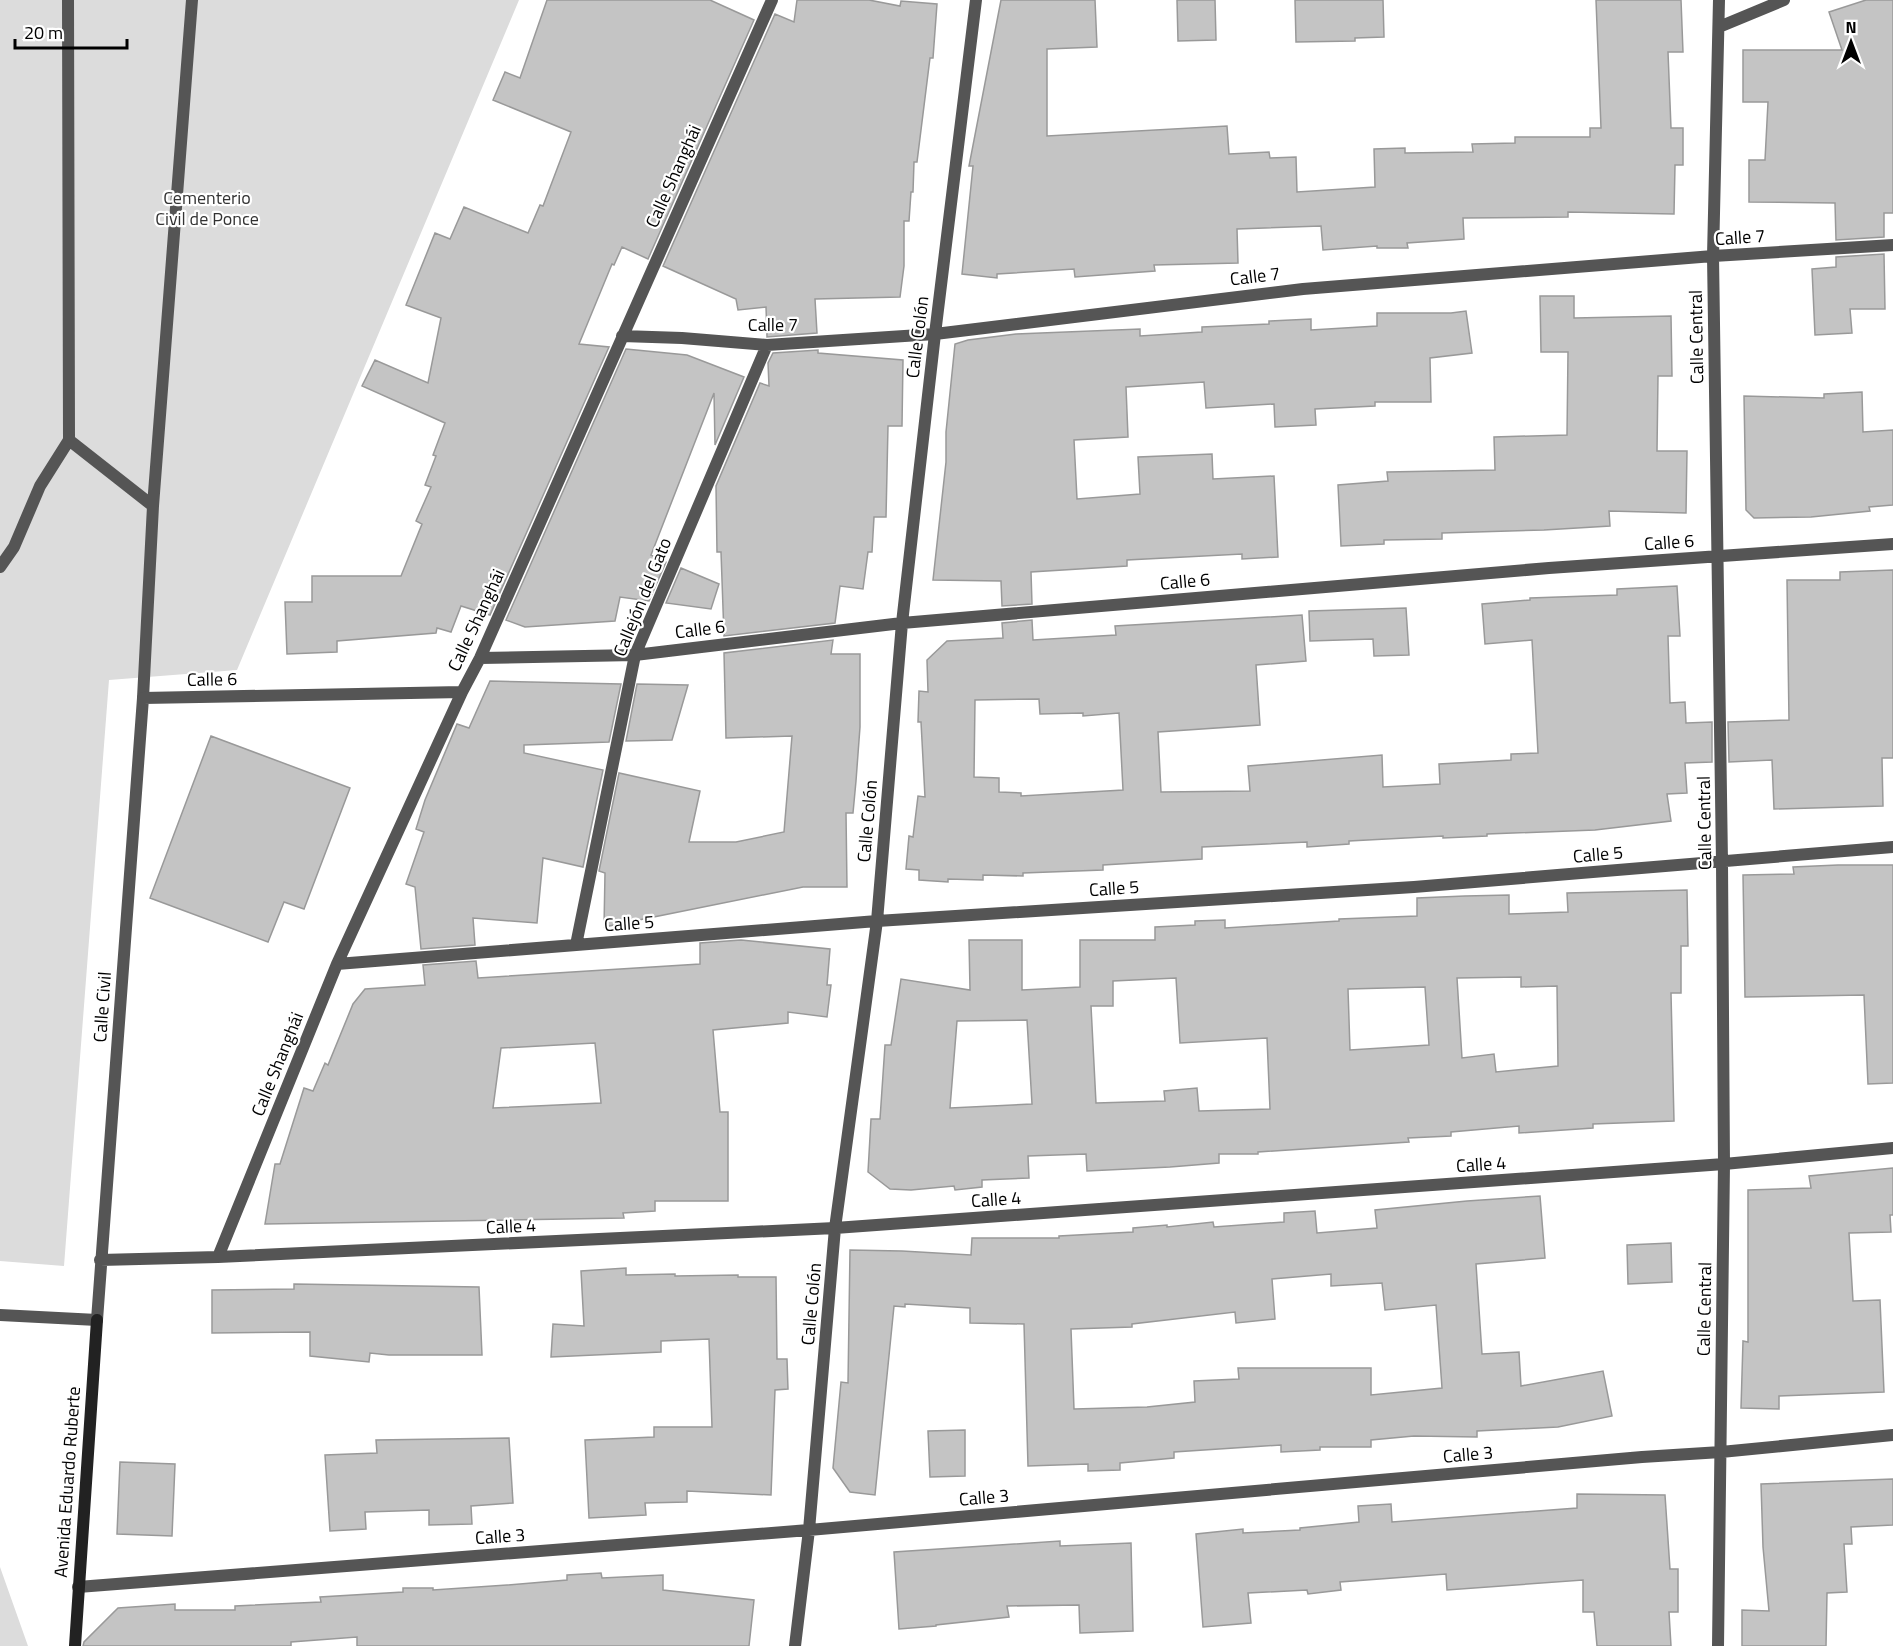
<svg xmlns="http://www.w3.org/2000/svg" width="1893" height="1646" viewBox="0 0 1893 1646" font-family="'Titillium Web',sans-serif">
<rect width="100%" height="100%" fill="#fff"/>
<path fill="#dcdcdc" d="M 0,0 L 519,0 L 237,670 L 109,680 L 64,1266 L 0,1261 Z
M 0,1567 L 28,1646 L 0,1646 Z"/>
<path fill="#c4c4c4" stroke="#999" stroke-width="1.5" fill-rule="evenodd" d="M 547,0 L 710,0 L 754,20 L 648,259 L 622,247 L 614,265 L 612,264 L 579,344 L 609,347 L 490,615 L 461,606 L 451,632 L 437,628 L 436,633 L 337,641 L 337,652 L 287,654 L 285,602 L 312,602 L 312,576 L 401,576 L 422,524 L 416,521 L 431,487 L 425,485 L 436,456 L 433,455 L 445,423 L 362,386 L 375,360 L 428,383 L 441,318 L 406,305 L 435,233 L 450,239 L 464,207 L 528,233 L 540,205 L 543,206 L 571,132 L 493,100 L 505,72 L 520,78 Z
M 797,0 L 869,0 L 900,6 L 901,1 L 937,4 L 933,58 L 930,58 L 917,162 L 914,162 L 913,192 L 911,192 L 909,221 L 904,221 L 904,266 L 900,297 L 815,299 L 817,333 L 767,337 L 766,307 L 738,310 L 736,299 L 663,266 L 775,14 L 794,22 Z
M 1001,0 L 1095,0 L 1097,47 L 1047,49 L 1047,136 L 1227,126 L 1229,154 L 1269,152 L 1270,158 L 1296,157 L 1297,192 L 1375,187 L 1374,149 L 1405,148 L 1405,153 L 1473,152 L 1472,144 L 1515,143 L 1515,137 L 1590,137 L 1590,128 L 1601,128 L 1596,0 L 1681,0 L 1683,52 L 1668,52 L 1671,128 L 1683,128 L 1683,165 L 1675,165 L 1674,214 L 1568,212 L 1568,217 L 1463,218 L 1464,239 L 1407,243 L 1408,248 L 1377,248 L 1377,246 L 1323,250 L 1321,226 L 1237,229 L 1238,263 L 1154,265 L 1155,271 L 1075,277 L 1074,269 L 997,274 L 997,278 L 962,274 L 973,166 L 969,166 Z
M 1177,0 L 1215,0 L 1216,40 L 1178,41 Z
M 1295,0 L 1383,0 L 1384,37 L 1355,38 L 1355,41 L 1296,42 Z
M 1866,0 L 1893,0 L 1893,213 L 1884,213 L 1884,237 L 1836,240 L 1835,203 L 1749,202 L 1749,160 L 1765,160 L 1768,102 L 1743,102 L 1743,50 L 1842,50 L 1829,12 Z
M 1884,254 L 1885,309 L 1850,309 L 1852,333 L 1815,335 L 1812,269 L 1836,267 L 1836,257 Z
M 1540,296 L 1574,296 L 1574,318 L 1671,316 L 1672,376 L 1658,376 L 1657,451 L 1687,451 L 1686,513 L 1609,511 L 1610,526 L 1544,530 L 1442,533 L 1442,539 L 1384,540 L 1384,544 L 1341,546 L 1338,485 L 1388,481 L 1387,472 L 1495,470 L 1494,437 L 1567,435 L 1568,352 L 1541,352 Z
M 1466,311 L 1472,353 L 1430,358 L 1431,402 L 1375,402 L 1375,406 L 1315,409 L 1316,425 L 1275,427 L 1274,404 L 1206,408 L 1204,382 L 1126,387 L 1128,437 L 1074,440 L 1077,499 L 1140,494 L 1138,457 L 1212,454 L 1213,479 L 1274,476 L 1278,557 L 1242,559 L 1242,554 L 1127,560 L 1127,566 L 1031,572 L 1032,604 L 1002,606 L 1001,581 L 933,580 L 946,462 L 946,432 L 955,344 L 968,340 L 1016,334 L 1140,329 L 1140,336 L 1202,332 L 1202,327 L 1269,324 L 1269,321 L 1311,319 L 1311,330 L 1377,326 L 1377,313 L 1451,313 Z
M 626,349 L 687,355 L 744,377 L 715,445 L 714,393 L 651,555 L 666,562 L 649,601 L 620,597 L 615,621 L 525,627 L 506,620 Z
M 818,350 L 818,353 L 903,360 L 902,426 L 888,426 L 886,517 L 874,517 L 872,552 L 868,552 L 863,589 L 840,586 L 835,623 L 724,636 L 721,552 L 717,552 L 716,486 L 760,383 L 769,386 L 768,363 L 773,353 Z
M 1862,392 L 1863,432 L 1893,430 L 1893,505 L 1869,507 L 1870,511 L 1811,517 L 1754,518 L 1746,510 L 1744,396 L 1824,398 L 1824,394 Z
M 681,568 L 719,584 L 711,609 L 666,603 Z
M 1893,570 L 1893,758 L 1882,758 L 1883,806 L 1774,809 L 1772,760 L 1729,762 L 1728,722 L 1789,720 L 1787,580 L 1840,580 L 1840,572 Z
M 1677,586 L 1680,636 L 1668,636 L 1670,703 L 1685,702 L 1686,723 L 1712,722 L 1712,762 L 1685,763 L 1687,793 L 1667,794 L 1671,821 L 1595,830 L 1487,834 L 1487,836 L 1443,838 L 1443,836 L 1349,841 L 1349,844 L 1307,847 L 1307,842 L 1202,847 L 1202,859 L 1103,865 L 1103,870 L 1023,873 L 1023,876 L 983,875 L 983,880 L 948,879 L 948,882 L 919,880 L 919,870 L 906,869 L 909,836 L 913,837 L 918,796 L 925,797 L 921,722 L 918,722 L 919,691 L 928,692 L 927,660 L 947,641 L 1003,638 L 1002,623 L 1032,620 L 1033,640 L 1116,635 L 1115,626 L 1302,615 L 1306,661 L 1256,665 L 1260,725 L 1158,732 L 1161,792 L 1250,791 L 1248,766 L 1382,755 L 1383,787 L 1440,784 L 1439,764 L 1511,760 L 1511,754 L 1538,753 L 1532,640 L 1485,644 L 1482,604 L 1530,600 L 1530,598 L 1617,595 L 1617,589 ZM 1039,699 L 1040,714 L 1083,713 L 1083,716 L 1119,713 L 1123,790 L 1021,796 L 1021,793 L 999,792 L 999,778 L 974,777 L 975,700 Z
M 1406,608 L 1409,655 L 1374,656 L 1373,639 L 1310,641 L 1309,611 Z
M 833,640 L 831,654 L 860,654 L 860,727 L 856,781 L 853,813 L 846,813 L 847,887 L 803,887 L 604,927 L 605,873 L 599,871 L 619,773 L 700,791 L 689,842 L 736,842 L 784,832 L 792,736 L 726,738 L 724,653 Z
M 490,681 L 621,684 L 609,742 L 524,745 L 524,753 L 603,770 L 583,867 L 543,858 L 537,923 L 473,918 L 475,945 L 421,949 L 415,887 L 406,884 L 424,832 L 416,829 L 425,800 L 457,724 L 469,728 Z
M 637,684 L 688,685 L 672,740 L 626,741 Z
M 211,736 L 350,788 L 304,909 L 284,902 L 268,942 L 150,898 Z
M 1838,865 L 1893,865 L 1893,1083 L 1868,1084 L 1864,995 L 1745,997 L 1743,875 L 1794,874 L 1793,867 Z
M 1687,890 L 1688,946 L 1681,946 L 1681,993 L 1671,993 L 1674,1121 L 1593,1124 L 1593,1128 L 1519,1133 L 1519,1126 L 1451,1132 L 1451,1136 L 1408,1138 L 1409,1142 L 1258,1152 L 1258,1154 L 1219,1154 L 1219,1163 L 1170,1167 L 1087,1171 L 1086,1154 L 1028,1156 L 1029,1178 L 982,1180 L 982,1187 L 955,1190 L 954,1186 L 911,1190 L 890,1189 L 868,1172 L 871,1119 L 880,1119 L 885,1045 L 891,1045 L 901,979 L 970,990 L 969,940 L 1022,940 L 1022,990 L 1080,987 L 1080,940 L 1155,940 L 1155,927 L 1195,925 L 1195,921 L 1225,920 L 1225,928 L 1339,921 L 1339,919 L 1417,916 L 1417,898 L 1465,896 L 1509,895 L 1509,914 L 1568,912 L 1567,893 ZM 1521,977 L 1521,987 L 1557,986 L 1558,1066 L 1496,1072 L 1494,1054 L 1462,1058 L 1457,978 ZM 1176,978 L 1180,1043 L 1267,1038 L 1270,1109 L 1199,1111 L 1197,1088 L 1164,1091 L 1165,1101 L 1096,1103 L 1091,1006 L 1113,1006 L 1113,981 ZM 1425,987 L 1429,1045 L 1350,1050 L 1348,989 ZM 1027,1020 L 1032,1104 L 950,1108 L 957,1021 Z
M 741,940 L 830,949 L 827,985 L 831,985 L 827,1017 L 788,1012 L 788,1023 L 713,1030 L 720,1112 L 728,1112 L 728,1201 L 655,1201 L 655,1211 L 623,1213 L 624,1218 L 265,1224 L 275,1164 L 280,1164 L 304,1088 L 313,1091 L 325,1063 L 328,1065 L 353,1004 L 365,989 L 425,985 L 423,965 L 476,961 L 478,978 L 700,964 L 700,943 ZM 595,1043 L 601,1103 L 493,1108 L 501,1048 Z
M 1893,1168 L 1893,1215 L 1890,1215 L 1891,1232 L 1849,1233 L 1853,1301 L 1880,1300 L 1884,1392 L 1779,1396 L 1779,1409 L 1741,1408 L 1743,1341 L 1748,1342 L 1748,1190 L 1811,1188 L 1809,1176 Z
M 1540,1196 L 1545,1258 L 1476,1264 L 1482,1354 L 1519,1352 L 1521,1386 L 1603,1371 L 1612,1416 L 1558,1427 L 1477,1431 L 1477,1437 L 1414,1436 L 1371,1440 L 1371,1447 L 1320,1447 L 1320,1450 L 1281,1452 L 1281,1445 L 1174,1452 L 1174,1458 L 1120,1463 L 1120,1470 L 1088,1471 L 1088,1464 L 1028,1466 L 1024,1324 L 970,1323 L 970,1308 L 905,1304 L 905,1307 L 894,1306 L 875,1495 L 850,1492 L 833,1468 L 841,1382 L 848,1383 L 850,1250 L 902,1251 L 971,1255 L 972,1238 L 1059,1238 L 1059,1236 L 1133,1232 L 1133,1228 L 1167,1225 L 1167,1227 L 1213,1222 L 1214,1227 L 1284,1222 L 1284,1213 L 1315,1211 L 1317,1233 L 1377,1228 L 1375,1210 L 1467,1201 ZM 1331,1274 L 1331,1286 L 1382,1283 L 1385,1310 L 1436,1305 L 1442,1388 L 1371,1395 L 1371,1368 L 1238,1368 L 1239,1379 L 1194,1381 L 1195,1402 L 1147,1407 L 1074,1409 L 1071,1329 L 1132,1327 L 1132,1324 L 1235,1312 L 1236,1323 L 1275,1319 L 1272,1279 Z
M 1671,1243 L 1672,1282 L 1628,1284 L 1627,1245 Z
M 626,1268 L 626,1275 L 675,1274 L 675,1276 L 738,1275 L 738,1277 L 776,1277 L 777,1359 L 787,1359 L 788,1389 L 775,1390 L 771,1495 L 687,1491 L 687,1502 L 645,1503 L 646,1515 L 589,1518 L 585,1440 L 654,1437 L 654,1427 L 712,1427 L 709,1339 L 661,1341 L 661,1352 L 551,1357 L 553,1324 L 584,1326 L 581,1271 Z
M 294,1284 L 479,1287 L 482,1355 L 389,1355 L 370,1353 L 369,1362 L 310,1356 L 310,1332 L 212,1333 L 212,1290 L 294,1289 Z
M 965,1430 L 965,1476 L 930,1477 L 928,1431 Z
M 509,1438 L 513,1503 L 471,1506 L 472,1524 L 429,1525 L 429,1510 L 365,1512 L 366,1529 L 330,1531 L 325,1455 L 377,1453 L 376,1440 Z
M 120,1462 L 175,1464 L 172,1536 L 117,1534 Z
M 1893,1479 L 1893,1525 L 1851,1527 L 1852,1544 L 1844,1544 L 1847,1592 L 1827,1593 L 1826,1646 L 1742,1646 L 1742,1610 L 1769,1611 L 1763,1547 L 1761,1484 Z
M 1577,1494 L 1665,1495 L 1670,1569 L 1678,1569 L 1678,1612 L 1669,1612 L 1671,1646 L 1597,1646 L 1594,1612 L 1583,1612 L 1583,1580 L 1447,1590 L 1446,1574 L 1340,1582 L 1341,1590 L 1308,1594 L 1307,1590 L 1248,1593 L 1251,1623 L 1203,1627 L 1196,1534 L 1243,1529 L 1243,1533 L 1300,1530 L 1300,1528 L 1359,1522 L 1358,1506 L 1391,1504 L 1392,1522 L 1577,1508 Z
M 1060,1541 L 1060,1546 L 1131,1543 L 1133,1631 L 1080,1633 L 1079,1605 L 1007,1606 L 1009,1617 L 936,1625 L 936,1626 L 899,1629 L 894,1552 Z
M 601,1573 L 602,1578 L 663,1575 L 663,1590 L 754,1600 L 749,1646 L 357,1646 L 357,1637 L 291,1642 L 291,1646 L 83,1646 L 84,1642 L 118,1608 L 175,1604 L 175,1610 L 235,1610 L 235,1606 L 321,1602 L 320,1597 L 403,1592 L 403,1588 L 433,1588 L 433,1590 L 507,1585 L 567,1580 L 567,1575 Z"/>
<g fill="none" stroke-linecap="round" stroke-linejoin="round">
<path stroke="#555" stroke-width="12" d="M 69,440 L 153,506
M 0,567 L 14,547 L 40,486 L 69,440 L 68,0
M 143,698 L 153,506 L 192,0"/>
<path stroke="#555" stroke-width="12" d="M 1719,27 L 1784,0
M 622,336 L 682,338 L 767,345 L 935,334 L 1303,289 L 1713,256 L 1893,245
M 480,658 L 635,655 L 902,623 L 1549,568 L 1893,544
M 576,945 L 635,655 L 767,345
M 337,964 L 877,921 L 1414,887 L 1893,847
M 218,1257 L 337,964 L 462,692 L 480,658 L 772,0
M 100,1260 L 218,1257 L 835,1228 L 1724,1164 L 1893,1148
M 0,1315 L 97,1320 L 143,698 L 462,692
M 78,1587 L 809,1530 L 1642,1457 L 1721,1452 L 1893,1435
M 795,1646 L 809,1530 L 835,1228 L 877,921 L 902,623 L 935,334 L 976,0
M 1718,1646 L 1724,1164 L 1722,862 L 1713,256 L 1719,0"/>
<path stroke="#222" stroke-width="12" d="M 75,1646 L 97,1320"/>
</g>
<g text-anchor="middle" dominant-baseline="central" stroke-width="4.5" stroke-linejoin="round" paint-order="stroke">
<g font-size="18" fill="#000" stroke="#fff">
<text transform="translate(673 176) rotate(-66)">Calle Shanghái</text>
<text transform="translate(1740 237) rotate(-4)">Calle 7</text>
<text transform="translate(1255 276) rotate(-7)">Calle 7</text>
<text x="773" y="324">Calle 7</text>
<text transform="translate(917 337) rotate(-83)">Calle Colón</text>
<text transform="translate(1696 337) rotate(-91)">Calle Central</text>
<text transform="translate(1669 542) rotate(-4)">Calle 6</text>
<text transform="translate(1185 581) rotate(-5)">Calle 6</text>
<text transform="translate(642 597) rotate(-68)">Callejón del Gato</text>
<text transform="translate(476 620) rotate(-65)">Calle Shanghái</text>
<text transform="translate(700 629) rotate(-7)">Calle 6</text>
<text transform="translate(212 679) rotate(-1)">Calle 6</text>
<text transform="translate(867 821) rotate(-85)">Calle Colón</text>
<text transform="translate(1704 823) rotate(-91)">Calle Central</text>
<text transform="translate(1598 854) rotate(-5)">Calle 5</text>
<text transform="translate(1114 888) rotate(-4)">Calle 5</text>
<text transform="translate(629 923) rotate(-4)">Calle 5</text>
<text transform="translate(102 1007) rotate(-86)">Calle Civil</text>
<text transform="translate(277 1064) rotate(-68)">Calle Shanghái</text>
<text transform="translate(1481 1164) rotate(-4)">Calle 4</text>
<text transform="translate(996 1199) rotate(-4)">Calle 4</text>
<text transform="translate(511 1226) rotate(-3)">Calle 4</text>
<text transform="translate(811 1304) rotate(-85)">Calle Colón</text>
<text transform="translate(1704 1309) rotate(-89)">Calle Central</text>
<text transform="translate(1468 1454) rotate(-5)">Calle 3</text>
<text transform="translate(67 1482) rotate(-86)">Avenida Eduardo Ruberte</text>
<text transform="translate(984 1497) rotate(-5)">Calle 3</text>
<text transform="translate(500 1536) rotate(-4)">Calle 3</text>
</g>
<g font-size="18" fill="#333" stroke="#fff">
<text x="207" y="197">Cementerio<tspan x="207" dy="21">Civil de Ponce</tspan></text>
</g>
</g>
<g transform="translate(1851 42)" stroke="#ffffff" stroke-width="4.5" paint-order="stroke">
<path d="M0-4.5L10 22L0 15L-10 22Z" fill="#000000"/>
<text y="-9" font-size="16" font-weight="bold" text-anchor="middle" fill="#000000">N</text>
</g>
<path d="M15 39v9h112v-9" fill="none" stroke="#000000" stroke-width="3"/>
<text x="24" y="39" font-size="18" fill="#000000" stroke="#ffffff" stroke-width="4.5" paint-order="stroke">20 m</text>
</svg>
